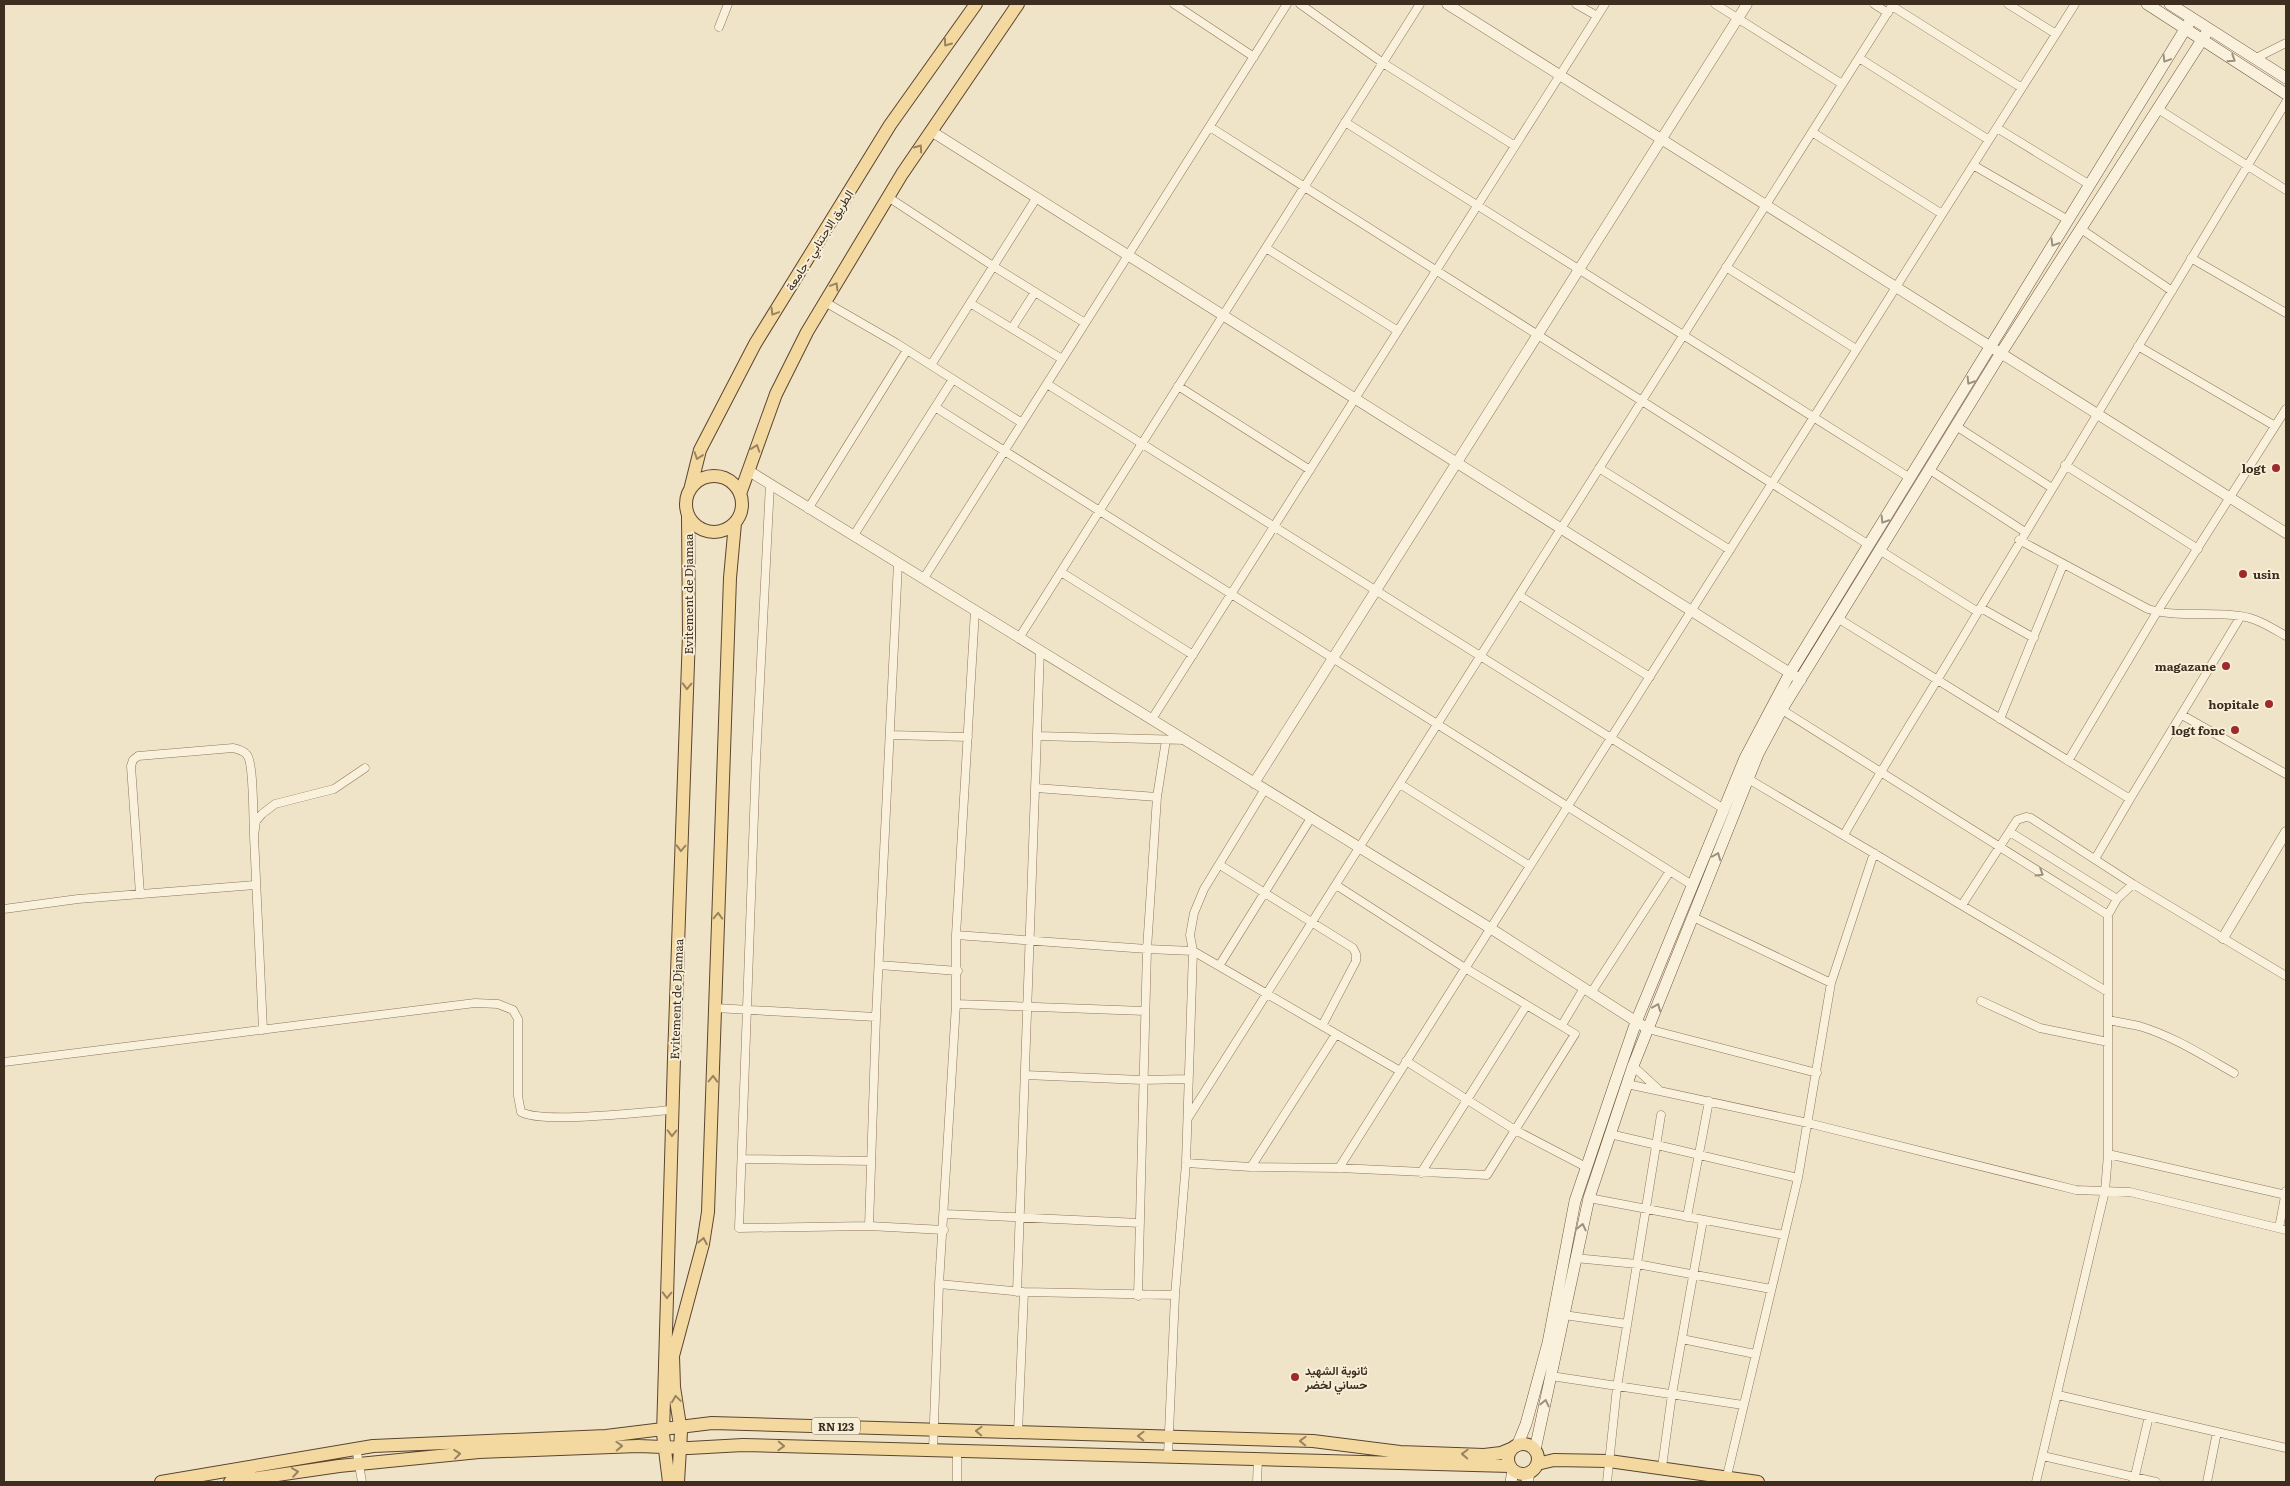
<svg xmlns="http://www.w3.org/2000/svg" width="2290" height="1486" viewBox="0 0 2290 1486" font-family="Literata,Vazirmatn,serif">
<rect width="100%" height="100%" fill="#f0e4c8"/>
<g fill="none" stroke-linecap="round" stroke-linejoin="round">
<defs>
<path id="minor" d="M 1174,4 L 1254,57
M 1300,4 L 1383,63 L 1515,146
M 1576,4 L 1597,16
M 1715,4 L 1842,84
M 1874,4 L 1888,13
M 2008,4 L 2056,34
M 1892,6 L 2022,88
M 719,27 L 728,4
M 1859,58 L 1989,140
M 2256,58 L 2286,43
M 2158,109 L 2286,190
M 1345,122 L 1910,478
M 1210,127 L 1869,545
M 1997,128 L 2090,185
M 1812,132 L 1942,214
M 1973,165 L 2068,220
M 888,197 L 993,266 L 1085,323
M 2081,229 L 2172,291
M 1266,248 L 1398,331
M 2191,258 L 2286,313
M 1726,267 L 1856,349
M 825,302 L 896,343 L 1022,423
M 970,303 L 1062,359
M 1012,328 L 1035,292
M 2138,346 L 2275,426
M 931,365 L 1037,197
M 1047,384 L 1724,809
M 1178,386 L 1310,470
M 935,407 L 1692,885
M 1956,426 L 2052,488
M 2065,465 L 2198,549
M 1599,468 L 1730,550
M 1930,470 L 2025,532
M 770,484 L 756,760 L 739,1228 L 869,1226 L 944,1230
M 808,509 L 907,350
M 854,535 L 953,379
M 2019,540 L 2148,609 C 2178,618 2210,611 2240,616 C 2257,618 2272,628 2286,636
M 1881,551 L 1978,612
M 1061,572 L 1193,655
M 924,578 L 1287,4
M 1520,596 L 1650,677
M 1981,608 L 2034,638
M 1839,619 L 2130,799 L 2241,616
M 1019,638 L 1420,4
M 1779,708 L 2108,915
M 2182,715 L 2286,774
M 1152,719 L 1605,4
M 2000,719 L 2063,565
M 890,735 L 968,737
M 1037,736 L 1186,740
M 2068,761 L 2157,612 L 2286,409
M 1745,777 L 2108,992
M 1400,784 L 1530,866
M 1036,788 L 1157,797
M 1265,789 L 1204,889 L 1194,913 L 1190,935 L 1193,951 L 1400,1071
M 2010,832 L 2117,899
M 1844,835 C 1887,759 1935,686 1979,610 C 2080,440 2183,271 2286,102
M 2095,859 L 2130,799
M 1220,865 L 1353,948 L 1356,954 L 1356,961 L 1322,1026
M 140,894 L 131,766 L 133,760 L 138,756 L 233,748 C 238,749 244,751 247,755 C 254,763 253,821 254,836
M 1962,905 L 2017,820 L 2026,817 L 2031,818 L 2133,884 L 2286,976
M 4,909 L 78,899 L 255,885
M 1693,917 L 1831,983
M 956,935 L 1147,949 L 1193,951 L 1186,1163 L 1175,1295 L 1168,1455
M 879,965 L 958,971
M 1219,966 L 1311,818
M 1591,993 L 1670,871
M 1981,1001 L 2040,1028 L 2108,1042
M 956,1004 L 1145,1011
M 715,1008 L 876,1017
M 2108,1020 C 2118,1022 2129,1024 2139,1026 C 2173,1036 2204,1056 2234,1073
M 1562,1025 L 1584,988
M 1648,1029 L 1817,1073
M 263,1030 L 254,836 L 256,821 L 262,814 L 275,804 L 334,789 L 365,768
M 1406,1061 L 1515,1130 L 1586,1167
M 4,1062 L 475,1003 L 498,1004 L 513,1010 L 518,1019 L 518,1096 L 521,1112 C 542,1124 643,1112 672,1110
M 1633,1066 L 1658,1089
M 1025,1075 L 1142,1080 L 1188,1079
M 1627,1084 L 1808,1123 L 2076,1190 L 2130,1192 L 2286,1230
M 1188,1118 L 1893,4
M 1610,1134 L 1798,1178
M 2108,1154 L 2286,1195
M 742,1159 L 871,1161
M 1186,1163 L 1251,1167 L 1339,1168 L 1487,1175 L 1575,1034 L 1465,968 L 1336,885
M 1251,1167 L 1336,1034
M 1339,1168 L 2075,4
M 1421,1173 L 1526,1006
M 1589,1198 L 1784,1235
M 945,1214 L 1140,1223
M 1687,1217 L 1709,1101
M 869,1226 L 876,1017 L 898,563
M 2279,1228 L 2286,1191
M 1575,1258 L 1637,1264 L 1771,1289
M 939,1284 L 1024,1292 L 1175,1295
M 1017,1292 L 1040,650
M 1138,1296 L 1147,949 L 1157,797 L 1166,740
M 1564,1315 L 1627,1324
M 1682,1339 L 1755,1354
M 1551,1376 L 1743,1405
M 2058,1395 L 2286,1448
M 1018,1432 L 1024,1292
M 356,1447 L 362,1482
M 933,1450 L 939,1284 L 956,1004 L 956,935 L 975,610
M 2043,1456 L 2156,1482
M 1662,1467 L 1672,1394 L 1703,1220
M 1726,1480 L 1798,1178 L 1831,983 L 1874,853
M 2134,1480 L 2149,1416
M 957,1482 L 957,1450
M 1257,1482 L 1258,1458
M 1607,1482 L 1617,1387 L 1661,1115
M 2036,1482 L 2105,1191 L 2108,1154 L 2108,915 L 2117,899 L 2133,884
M 2207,1482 L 2217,1432"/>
<path id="tertiary" d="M 1447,4 L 2286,533
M 931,131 L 1801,680
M 749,471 L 1490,928 L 1648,1029
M 1254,783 L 1747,4
M 2223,938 L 2286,832"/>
<path id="secondary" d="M 2147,4 L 2286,94
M 2170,4 L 2286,78
M 1517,1446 L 1526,1424 L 1548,1343 L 1575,1201 L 1616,1080 L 1636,1022 L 1745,758 L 1790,673 L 2192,18
M 1535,1450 L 1589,1198 L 1633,1066 L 1758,754 L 1782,709 L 2001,353 L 2209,29
M 1511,1482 L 1513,1470
M 1527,1482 L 1529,1473"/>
<path id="primary" d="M686 504a28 28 0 1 1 56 0a28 28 0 1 1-56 0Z
M 690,490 L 700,450 L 755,344 L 890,125 L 976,4
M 740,494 L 776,394 L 807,332 L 902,174 L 1018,4
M1508 1459a15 15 0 1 1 30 0a15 15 0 1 1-30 0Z
M 1537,1464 L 1554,1460 L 1609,1461 L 1758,1482
M 161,1482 L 373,1446 L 606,1436 L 712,1423 L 1313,1441 L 1400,1452 L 1484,1455 L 1501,1453 L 1513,1448
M 230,1482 L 339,1466 L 479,1452 L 638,1446 L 689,1448 L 743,1445 L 1510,1466
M 669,1482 L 663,1434 L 674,1058 L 689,635 L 688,515
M 678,1482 L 681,1432 L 674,1387 L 673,1356 L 703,1244 L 708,1212 L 730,578 L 735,523"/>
</defs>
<use href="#minor" stroke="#8d765c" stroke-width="9"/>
<use href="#tertiary" stroke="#8d765c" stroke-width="11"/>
<use href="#secondary" stroke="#6f573f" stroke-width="12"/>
<use href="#primary" stroke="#5b4430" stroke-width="14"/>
<use href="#minor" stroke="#faf1dc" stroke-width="8"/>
<use href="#tertiary" stroke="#faf1dc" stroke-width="10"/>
<use href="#secondary" stroke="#faf1dc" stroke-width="11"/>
<use href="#primary" stroke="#f3d9a0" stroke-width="12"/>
</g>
<defs><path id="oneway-chevron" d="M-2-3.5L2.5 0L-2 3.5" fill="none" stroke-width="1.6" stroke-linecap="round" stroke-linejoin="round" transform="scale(1.25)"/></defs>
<g stroke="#988460">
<use href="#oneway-chevron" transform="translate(947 43) rotate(126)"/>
<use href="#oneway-chevron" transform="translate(919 148) rotate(-55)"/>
<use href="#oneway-chevron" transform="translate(835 286) rotate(-59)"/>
<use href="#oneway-chevron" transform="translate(774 312) rotate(121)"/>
<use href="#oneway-chevron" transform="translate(756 448) rotate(-71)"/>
<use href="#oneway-chevron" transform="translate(698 456) rotate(109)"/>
<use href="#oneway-chevron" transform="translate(687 686) rotate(92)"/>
<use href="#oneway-chevron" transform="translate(681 848) rotate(92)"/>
<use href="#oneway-chevron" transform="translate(718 916) rotate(-88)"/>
<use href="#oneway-chevron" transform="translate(713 1079) rotate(-88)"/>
<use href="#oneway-chevron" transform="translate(672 1133) rotate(91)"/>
<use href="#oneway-chevron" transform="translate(703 1241) rotate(-79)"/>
<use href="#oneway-chevron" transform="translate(667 1295) rotate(92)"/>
<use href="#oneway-chevron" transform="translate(676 1399) rotate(-98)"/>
<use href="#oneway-chevron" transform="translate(979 1431) rotate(-178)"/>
<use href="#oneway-chevron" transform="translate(1141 1436) rotate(-178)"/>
<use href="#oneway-chevron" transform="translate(1303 1441) rotate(-178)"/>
<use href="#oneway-chevron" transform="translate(619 1446) rotate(-2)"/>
<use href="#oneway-chevron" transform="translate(781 1446) rotate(2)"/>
<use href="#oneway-chevron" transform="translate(457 1454) rotate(-6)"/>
<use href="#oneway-chevron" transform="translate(1465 1454) rotate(-178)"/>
<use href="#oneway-chevron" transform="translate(295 1472) rotate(-8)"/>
</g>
<g stroke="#9c907e">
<use href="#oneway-chevron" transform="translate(2166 59) rotate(121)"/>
<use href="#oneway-chevron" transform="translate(2232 59) rotate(33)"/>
<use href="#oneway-chevron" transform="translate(2054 243) rotate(121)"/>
<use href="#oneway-chevron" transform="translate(1970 381) rotate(122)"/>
<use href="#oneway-chevron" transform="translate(1884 520) rotate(122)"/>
<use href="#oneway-chevron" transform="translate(1717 856) rotate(-68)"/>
<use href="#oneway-chevron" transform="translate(2040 873) rotate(32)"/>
<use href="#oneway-chevron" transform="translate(1657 1007) rotate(-68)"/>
<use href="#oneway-chevron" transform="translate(1582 1227) rotate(-77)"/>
<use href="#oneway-chevron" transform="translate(1545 1403) rotate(-77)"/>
</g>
<g fill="#9e2a2b" stroke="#f7eed8" stroke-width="2">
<circle cx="2276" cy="468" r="5"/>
<circle cx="2243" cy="574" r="5"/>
<circle cx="2226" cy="666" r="5"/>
<circle cx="2269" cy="704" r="5"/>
<circle cx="2235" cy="730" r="5"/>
<circle cx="1295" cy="1377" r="5"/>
</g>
<g text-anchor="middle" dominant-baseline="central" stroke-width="4" stroke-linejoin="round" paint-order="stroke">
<rect fill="#f7eed8" stroke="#756857" stroke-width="1" x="812" y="1417.5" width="48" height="17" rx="4"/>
<g font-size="11" font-weight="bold" fill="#3d2e20">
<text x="836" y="1426">RN 123</text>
</g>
<g font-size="12" fill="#3d2e20" stroke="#f7eed8">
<text transform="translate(819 240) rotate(-58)">الطريق الاجتنابي - جامعة</text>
<text transform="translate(688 594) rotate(-90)">Evitement de Djamaa</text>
<text transform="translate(676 999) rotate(-88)">Evitement de Djamaa</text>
</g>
<g font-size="12" font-weight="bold" fill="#3d2e20" stroke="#f7eed8" text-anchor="end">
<text x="2266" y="468">logt</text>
<text x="2253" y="574" text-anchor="start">usin</text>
<text x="2216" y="666">magazane</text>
<text x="2259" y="704">hopitale</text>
<text x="2225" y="730">logt fonc</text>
<text x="1305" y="1370" text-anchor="start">ثانوية الشهيد<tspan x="1305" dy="14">حساني لخضر</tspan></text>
</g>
</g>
<rect width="2290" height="1486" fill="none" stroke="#3d2e20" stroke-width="10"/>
</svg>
